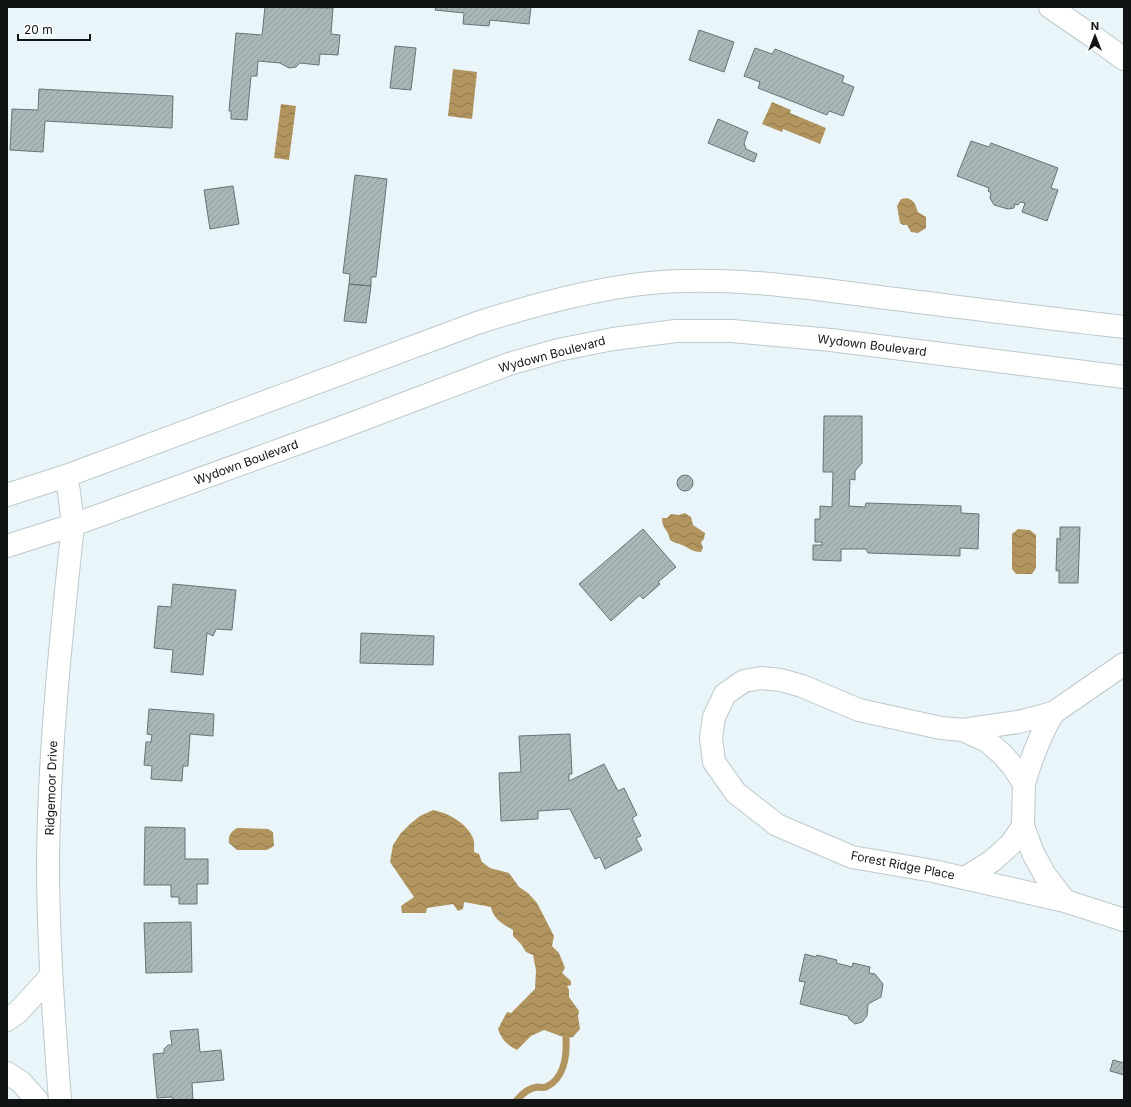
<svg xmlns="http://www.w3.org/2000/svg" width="1131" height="1107" viewBox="0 0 1131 1107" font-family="Inter,sans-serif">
<defs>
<pattern id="water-waves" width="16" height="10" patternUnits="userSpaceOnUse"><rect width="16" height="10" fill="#b2945f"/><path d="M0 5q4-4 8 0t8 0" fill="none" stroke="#8f784d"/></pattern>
<pattern id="building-hatch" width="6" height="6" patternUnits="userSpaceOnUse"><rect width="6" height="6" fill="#abb6b9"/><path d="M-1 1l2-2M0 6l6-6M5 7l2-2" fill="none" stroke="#929c9e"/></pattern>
</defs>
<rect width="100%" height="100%" fill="#e9f5f8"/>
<path fill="url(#water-waves)" d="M 453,69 L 477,72 L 472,119 L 448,116 Z
M 772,102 L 791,110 L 790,113 L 826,128 L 820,144 L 783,129 L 782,132 L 762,124 Z
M 281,104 L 296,106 L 289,160 L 274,158 Z
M 907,198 C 916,201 915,205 918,212 L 926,217 L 926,228 L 918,233 L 911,232 L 907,225 L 903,225 L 900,223 L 897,206 L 901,199 Z
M 685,513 L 691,517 L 693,525 L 705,533 L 704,539 L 701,542 L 703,548 L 701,552 C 691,552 690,548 682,545 C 678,543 674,543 670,540 C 668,529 662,529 662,518 L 667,518 L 671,514 L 679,515 Z
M 1018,529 L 1030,530 L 1036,535 L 1036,568 L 1032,574 L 1016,574 L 1012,569 L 1012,534 Z
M 433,810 C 448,813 465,822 472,836 C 475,841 474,846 474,852 L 479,854 L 482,862 L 490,868 L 509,873 L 519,887 L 528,893 L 537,903 L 554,936 L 552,946 L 559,953 L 565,968 L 562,973 L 571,981 L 571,985 L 567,986 L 569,990 L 569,997 L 579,1011 L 578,1016 L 580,1029 L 573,1037 L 566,1038 L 544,1030 L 531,1036 L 517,1050 C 507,1045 502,1040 498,1029 L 507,1012 L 511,1013 L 535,989 L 536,970 L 533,955 L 526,952 L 521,944 L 513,936 L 513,930 C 503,924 493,919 491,907 L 464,902 L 463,909 L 458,911 L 453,904 L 427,908 L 426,913 L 402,913 L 401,906 L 414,897 L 390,862 L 393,845 L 401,833 L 410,824 L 420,816 Z
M 237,828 L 268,829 L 273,832 L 274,846 L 267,850 L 237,850 L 229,843 C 228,835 231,832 237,828 Z"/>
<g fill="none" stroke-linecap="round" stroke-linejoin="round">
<path stroke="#b2945f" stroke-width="7" d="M 517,1100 C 522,1094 529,1088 537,1087 C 541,1087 543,1088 546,1087 C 564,1079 567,1056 566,1038"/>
</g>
<path fill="url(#building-hatch)" stroke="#687375" d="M 265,7 L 333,8 L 331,34 L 340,35 L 338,55 L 320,54 L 319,65 L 300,63 L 296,67 L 289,68 L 280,63 L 258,61 L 257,76 L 251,76 L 247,120 L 231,119 L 231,111 L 229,111 L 236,33 L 262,35 Z
M 436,7 L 531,7 L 529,24 L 490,20 L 489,26 L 463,24 L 464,13 L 435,10 Z
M 699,30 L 734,42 L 724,72 L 689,60 Z
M 395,46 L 416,48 L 411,90 L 390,88 Z
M 755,48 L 772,54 L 775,49 L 844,76 L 842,82 L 854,87 L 843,116 L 829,111 L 827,115 L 758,88 L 760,82 L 744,76 Z
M 39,89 L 173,96 L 172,128 L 45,121 L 43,152 L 10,150 L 12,109 L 38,110 Z
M 718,119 L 748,132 L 744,143 L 746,149 L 757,154 L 754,162 L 708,143 Z
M 971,141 L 989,147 L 991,143 L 1058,168 L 1051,188 L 1058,190 L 1047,221 L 1022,212 L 1025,203 L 1020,202 L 1018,205 L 1015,204 L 1014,208 L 1008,209 L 994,205 L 990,198 L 991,193 L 988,191 L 989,188 L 957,176 Z
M 355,175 L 387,179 L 376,277 L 371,277 L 371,286 L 349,284 L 350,274 L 343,273 Z
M 233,186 L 239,224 L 210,229 L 204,190 Z
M 349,284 L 371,286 L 366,323 L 344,321 Z
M 824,416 L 862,416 L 862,463 L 855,471 L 855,480 L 850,479 L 849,506 L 865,507 L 866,503 L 961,506 L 961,513 L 979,514 L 978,549 L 960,548 L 960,556 L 868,553 L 866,549 L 841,549 L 841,561 L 813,560 L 813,545 L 822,545 L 822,542 L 815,542 L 815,519 L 820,519 L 820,506 L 832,507 L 833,472 L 823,472 Z
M677 483a8 8 0 1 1 16 0a8 8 0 1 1-16 0Z
M 1060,527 L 1080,527 L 1078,583 L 1059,583 L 1059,570 L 1056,571 L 1057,538 L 1060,540 Z
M 643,529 L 676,567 L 658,582 L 660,584 L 643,599 L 640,595 L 611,621 L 579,584 Z
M 173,584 L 236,590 L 232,630 L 216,629 L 213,636 L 207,633 L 203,675 L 171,672 L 173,650 L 154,648 L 158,606 L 171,607 Z
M 361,633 L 434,636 L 433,665 L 360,663 Z
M 149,709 L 214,714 L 213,736 L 190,734 L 188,766 L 183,766 L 182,781 L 151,779 L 152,766 L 144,765 L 146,742 L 151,742 L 152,735 L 147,734 Z
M 570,734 L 572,774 L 569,774 L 569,781 L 604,764 L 618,791 L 624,788 L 637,815 L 632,818 L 641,836 L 636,838 L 642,850 L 605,869 L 600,857 L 595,859 L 570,809 L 538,811 L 538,819 L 501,821 L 499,773 L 521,772 L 519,736 Z
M 145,827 L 185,828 L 185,859 L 208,859 L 208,884 L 197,884 L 197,904 L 179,904 L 179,897 L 171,897 L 171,885 L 144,885 Z
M 191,922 L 192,972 L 146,973 L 144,923 Z
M 805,954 L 816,957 L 817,955 L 837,960 L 836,963 L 852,967 L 853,963 L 870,967 L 869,973 L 875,974 L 883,984 L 881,997 L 868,1004 L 867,1016 L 862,1022 L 855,1024 L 849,1019 L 848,1016 L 800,1004 L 805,982 L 799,981 Z
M 198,1029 L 200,1052 L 221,1050 L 224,1080 L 192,1083 L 193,1100 L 173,1100 L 172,1097 L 157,1098 L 153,1054 L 164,1053 L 164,1049 L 168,1045 L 172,1045 L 170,1031 Z
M 1113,1060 L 1124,1063 L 1124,1075 L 1110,1071 Z"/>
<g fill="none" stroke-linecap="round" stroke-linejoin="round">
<defs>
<path id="minor" d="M 1050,7 L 1095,38 L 1124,59
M 7,495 L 66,476 L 477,323 C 533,305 591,289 650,283 C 726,276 804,287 879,297 C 961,307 1042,318 1124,327
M 7,546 L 73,525 L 332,431 L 509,364 L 558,350 L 613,339 L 676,331 L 732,331 L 831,340 L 1124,377
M 1124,664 L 1053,713 L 1018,722 L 963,730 L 941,728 L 859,710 L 802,686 L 781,680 L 761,678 L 744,681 L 725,694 L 714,717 L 711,738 L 714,762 L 736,793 L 777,825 L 852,857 L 933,871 L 1065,901 L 1124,920
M 963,730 L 987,741 L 1003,755 L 1014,768 L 1024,784 L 1023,826 L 1011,844 L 992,861 L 965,878
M 1024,784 C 1031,758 1040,736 1053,713
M 1023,826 L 1033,853 L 1045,875 L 1065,901
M 7,1020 L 18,1012 L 51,976
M 7,1073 L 21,1082 L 37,1100
M 60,1100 C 54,1021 48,942 48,862 C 49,750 61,637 73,525 L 69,492 L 66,476"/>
</defs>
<use href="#minor" stroke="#bec9cc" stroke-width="24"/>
<use href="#minor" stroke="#fff" stroke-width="22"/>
</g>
<g text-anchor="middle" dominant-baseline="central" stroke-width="4" stroke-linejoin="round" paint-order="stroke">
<g font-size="12" fill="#101415" stroke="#fff">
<text transform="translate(872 345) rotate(7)">Wydown Boulevard</text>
<text transform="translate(552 354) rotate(-15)">Wydown Boulevard</text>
<text transform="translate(246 462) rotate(-20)">Wydown Boulevard</text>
<text transform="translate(51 788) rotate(-88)">Ridgemoor Drive</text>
<text transform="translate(903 865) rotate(11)">Forest Ridge Place</text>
</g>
</g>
<rect width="1131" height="1107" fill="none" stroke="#101415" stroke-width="16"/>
<g transform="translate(1095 36)" stroke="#ffffff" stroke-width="3" paint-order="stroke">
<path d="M0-3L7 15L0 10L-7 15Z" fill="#101415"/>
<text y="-6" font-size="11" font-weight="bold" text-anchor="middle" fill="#101415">N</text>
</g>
<path d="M18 34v6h72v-6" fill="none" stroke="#101415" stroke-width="2"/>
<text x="24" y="34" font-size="12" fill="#101415" stroke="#ffffff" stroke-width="3" paint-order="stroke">20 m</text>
</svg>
